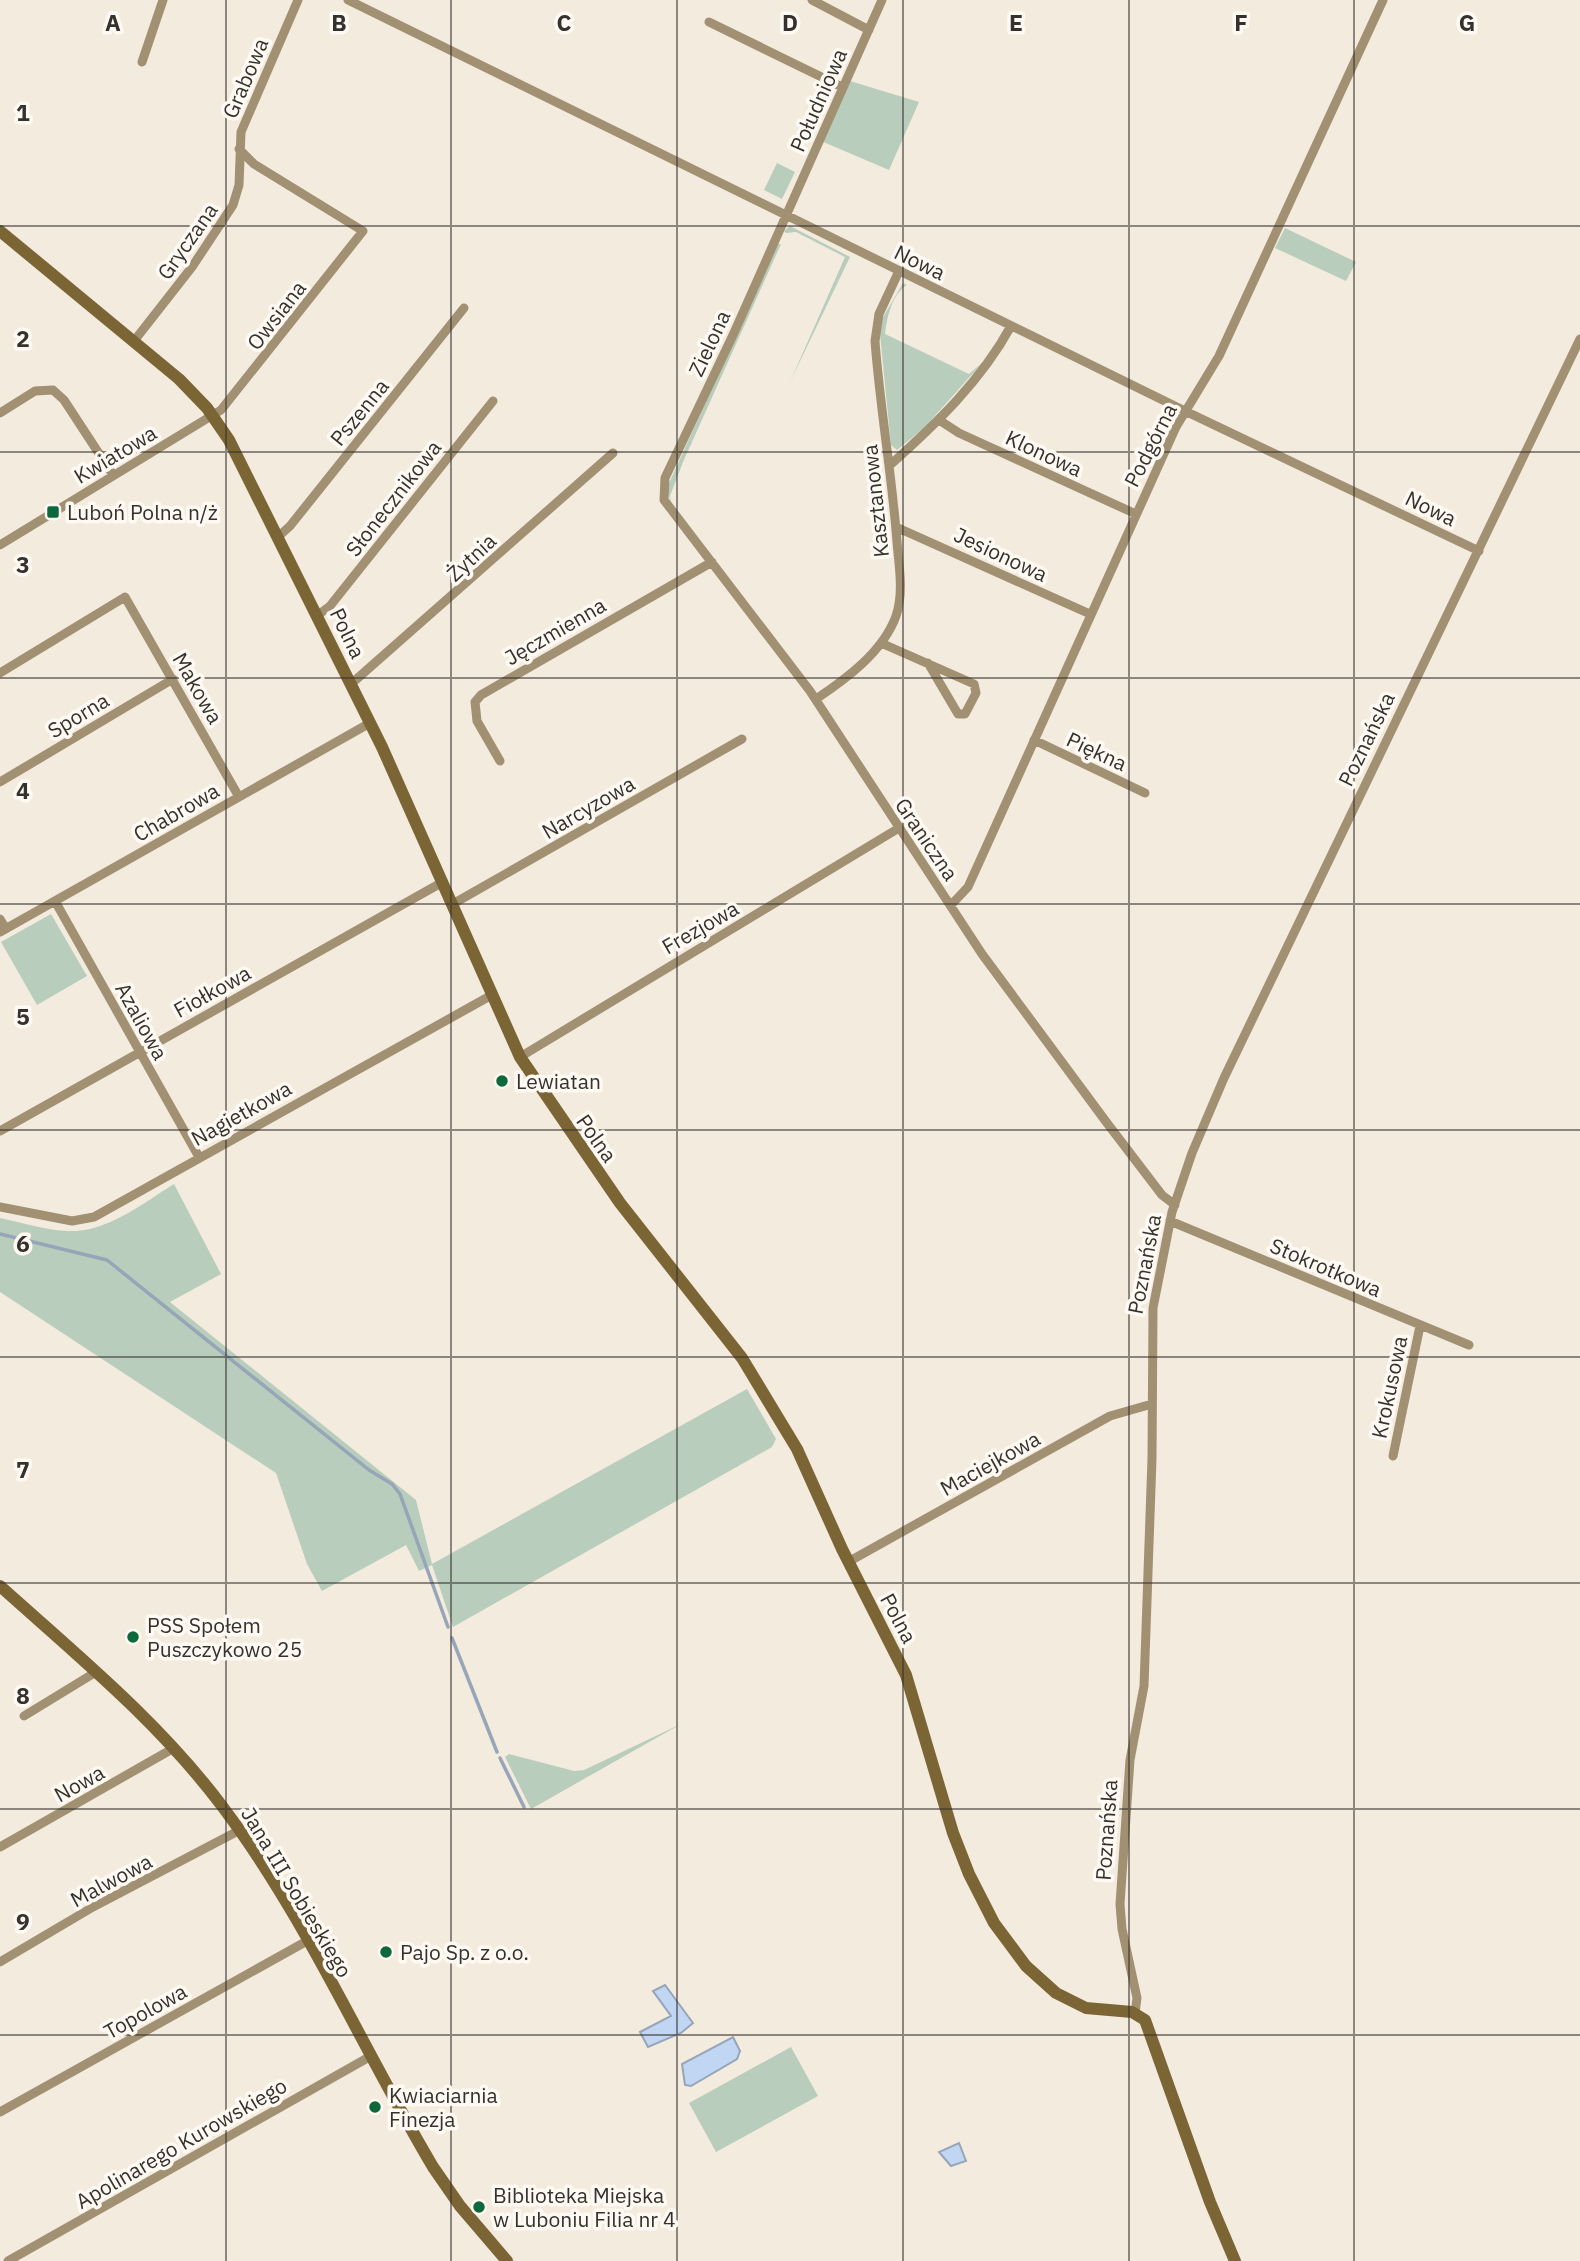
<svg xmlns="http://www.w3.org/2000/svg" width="1580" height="2261" viewBox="0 0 1580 2261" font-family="'IBM Plex Sans',sans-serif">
<rect width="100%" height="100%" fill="#f4ebdf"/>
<path fill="#b8cdbc" d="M 850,81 L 919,102 L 889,170 L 821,141 Z
M 777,163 L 795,172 L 782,199 L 764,190 Z
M 790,226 L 850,257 L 790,382 L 845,257 L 796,232 L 786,233 L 784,231 Z
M 1285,228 L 1356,262 L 1346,281 L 1275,248 Z
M 778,244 L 781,244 L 683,462 L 670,496 L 672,506 L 667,489 L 670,481 Z
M 903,283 L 907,285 C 892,294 887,317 885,334 L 969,374 L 983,362 L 924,428 L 897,450 L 891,445 L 880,334 L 883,317 Z
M 51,914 L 87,976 L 37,1005 L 1,942 Z
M 174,1184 L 221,1274 L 170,1302 L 416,1500 L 432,1564 L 747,1389 L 776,1439 L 772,1447 L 453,1627 L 432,1565 L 419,1571 L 406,1545 L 322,1591 L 307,1564 L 276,1473 L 0,1292 L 0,1218 C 24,1223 51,1232 76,1231 C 111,1229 145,1202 174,1184 Z
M 681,1724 L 531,1809 L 505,1757 L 509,1754 L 574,1771 L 584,1770 Z
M 791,2047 L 818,2096 L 716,2152 L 689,2103 Z"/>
<path fill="#c0d6f3" stroke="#96a5b8" stroke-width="2" d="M 665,1985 L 693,2023 L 681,2033 L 648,2047 L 640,2032 L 671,2016 L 653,1991 Z
M 733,2037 L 740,2051 L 737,2059 L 691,2086 L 685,2085 L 682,2064 Z
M 959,2143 L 966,2161 L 951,2166 L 939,2152 Z"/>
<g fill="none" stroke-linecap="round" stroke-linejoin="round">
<path stroke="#96a5b8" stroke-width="3.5" d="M 0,1234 L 107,1260 L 369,1470 L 392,1484 L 400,1494 L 448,1627
M 452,1638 L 497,1752
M 500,1758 L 524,1807"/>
<path stroke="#a19172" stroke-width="9" d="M 348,0 L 1185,411 L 1479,551
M 812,0 L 869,30
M 882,0 L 733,335 L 665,478 L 664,500 L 810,691 L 982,954 L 1107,1123 L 1162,1195 L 1175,1205
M 709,22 L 842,87
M 142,62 L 163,0
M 134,341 L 192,267 L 233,205 L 239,185 L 241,132 L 298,0
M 0,413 L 35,391 L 53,390 L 64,400 L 113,475
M 939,420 L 959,433 L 1136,514
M 889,466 C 936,424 981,381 1011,326
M 896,527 L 1090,614
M 279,536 L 290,526 L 464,308
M 0,545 L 221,410 L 363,231 L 254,164 L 239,149
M 318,615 L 330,606 L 493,401
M 881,643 L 974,684 L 976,693 L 965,714 L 958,714 L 928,663
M 0,673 L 125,597 L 239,797
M 351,684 L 613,453
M 816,699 C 846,679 883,652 896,616 C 904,593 899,566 897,542 C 892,475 880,408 875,341 L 879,314 L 899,271
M 1034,740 L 1145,793
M 500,761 L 477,721 L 475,702 L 481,695 L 712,562
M 0,782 L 173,679
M 55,901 L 199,1157
M 451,905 L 742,739
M 951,905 L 968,887 L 1176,427 L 1219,356 L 1383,0
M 0,919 L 6,929
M 0,932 L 370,723
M 520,1057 L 899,828
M 0,1131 L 441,883
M 0,1207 L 72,1221 L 94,1217 L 490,996
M 1170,1221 L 1469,1345
M 1393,1456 L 1420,1326
M 848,1562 L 1110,1416 L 1152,1404
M 24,1716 L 96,1672
M 0,1847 L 174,1748
M 0,1962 L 93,1907 L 240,1830
M 1135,2013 L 1137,1998 L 1122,1929 L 1120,1904 L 1130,1760 L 1144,1686 L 1152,1459 L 1153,1308 L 1172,1212 L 1192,1153 L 1224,1078 L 1580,339
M 0,2112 L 307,1941
M 8,2261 L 371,2056"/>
<path stroke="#7c6535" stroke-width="12" d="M 0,231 L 179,379 L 207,408 L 229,440 L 382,747 L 520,1057 L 620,1203 L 742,1358 L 797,1449 L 842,1549 L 906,1675 L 953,1833 L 969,1874 L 994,1923 L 1026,1966 L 1056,1993 L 1086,2008 L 1132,2012 L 1145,2020 L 1210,2202 L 1235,2261
M 0,1586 C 78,1656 159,1722 222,1806 C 306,1917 362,2048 433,2167 L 460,2206 L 507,2261"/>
</g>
<path fill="none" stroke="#35322d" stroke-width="2" stroke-opacity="0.55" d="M 226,0 L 226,2261M 451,0 L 451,2261M 677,0 L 677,2261M 903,0 L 903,2261M 1129,0 L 1129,2261M 1354,0 L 1354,2261M 0,226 L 1580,226M 0,452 L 1580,452M 0,678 L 1580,678M 0,904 L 1580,904M 0,1130 L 1580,1130M 0,1357 L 1580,1357M 0,1583 L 1580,1583M 0,1809 L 1580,1809M 0,2035 L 1580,2035"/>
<g fill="#0d683c" stroke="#fef9f2" stroke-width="2.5">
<rect x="46" y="505" width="14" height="14" rx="3.5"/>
<circle cx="502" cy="1081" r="7"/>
<circle cx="133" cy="1637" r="7"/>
<circle cx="386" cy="1952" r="7"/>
<circle cx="375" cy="2107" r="7"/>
<circle cx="479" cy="2207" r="7"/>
</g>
<g text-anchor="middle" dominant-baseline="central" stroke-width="7" stroke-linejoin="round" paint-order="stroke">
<g font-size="21" fill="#35322d" stroke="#fef9f2">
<text transform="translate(245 78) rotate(-67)">Grabowa</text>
<text transform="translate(818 100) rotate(-66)">Południowa</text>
<text transform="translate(187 241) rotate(-55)">Gryczana</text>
<text transform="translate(920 262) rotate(26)">Nowa</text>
<text transform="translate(276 315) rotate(-52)">Owsiana</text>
<text transform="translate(709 343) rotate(-65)">Zielona</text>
<text transform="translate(359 412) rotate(-51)">Pszenna</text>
<text transform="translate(1150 445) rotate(-63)">Podgórna</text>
<text transform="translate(1044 453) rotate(25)">Klonowa</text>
<text transform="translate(115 454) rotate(-31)">Kwiatowa</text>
<text transform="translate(393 498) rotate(-52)">Słonecznikowa</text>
<text transform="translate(875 501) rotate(-96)">Kasztanowa</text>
<text transform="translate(1431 508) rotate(26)">Nowa</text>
<text transform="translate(1001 554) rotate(25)">Jesionowa</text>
<text transform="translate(471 557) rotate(-43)">Żytnia</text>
<text transform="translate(555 631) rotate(-30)">Jęczmienna</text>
<text transform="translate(348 633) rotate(64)">Polna</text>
<text transform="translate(198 688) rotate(60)">Makowa</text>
<text transform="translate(78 715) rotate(-31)">Sporna</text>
<text transform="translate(1366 739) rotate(-64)">Poznańska</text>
<text transform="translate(1097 751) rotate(25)">Piękna</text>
<text transform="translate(588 807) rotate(-30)">Narcyzowa</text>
<text transform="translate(176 812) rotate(-30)">Chabrowa</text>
<text transform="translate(927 839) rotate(56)">Graniczna</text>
<text transform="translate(700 927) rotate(-30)">Frezjowa</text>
<text transform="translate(212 991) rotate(-29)">Fiołkowa</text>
<text transform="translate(142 1021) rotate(61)">Azaliowa</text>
<text transform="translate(241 1113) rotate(-29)">Nagietkowa</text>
<text transform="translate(597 1138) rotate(55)">Polna</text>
<text transform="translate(1144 1264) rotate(-79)">Poznańska</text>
<text transform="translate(1326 1267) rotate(23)">Stokrotkowa</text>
<text transform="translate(1389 1387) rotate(-78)">Krokusowa</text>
<text transform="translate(990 1463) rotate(-29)">Maciejkowa</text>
<text transform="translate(899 1618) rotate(62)">Polna</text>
<text transform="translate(79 1783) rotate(-29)">Nowa</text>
<text transform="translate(1106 1830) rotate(-86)">Poznańska</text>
<text transform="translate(111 1880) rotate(-28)">Malwowa</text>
<text transform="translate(297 1892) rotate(59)">Jana III Sobieskiego</text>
<text transform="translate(145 2011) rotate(-29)">Topolowa</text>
<text transform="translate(181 2143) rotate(-30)">Apolinarego Kurowskiego</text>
</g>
<g font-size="21" fill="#35322d" stroke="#fef9f2" text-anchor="start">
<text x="67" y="512">Luboń Polna n/ż</text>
<text x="516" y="1081">Lewiatan</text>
<text x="147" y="1625">PSS Społem<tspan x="147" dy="24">Puszczykowo 25</tspan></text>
<text x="400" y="1952">Pajo Sp. z o.o.</text>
<text x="389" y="2095">Kwiaciarnia<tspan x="389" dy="24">Finezja</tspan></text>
<text x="493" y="2195">Biblioteka Miejska<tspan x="493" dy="24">w Luboniu Filia nr 4</tspan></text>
</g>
</g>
<g font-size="23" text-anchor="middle" font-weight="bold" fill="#35322d" stroke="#fef9f2" stroke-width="7" stroke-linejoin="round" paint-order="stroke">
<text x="113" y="31">A</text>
<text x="339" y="31">B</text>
<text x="564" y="31">C</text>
<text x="790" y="31">D</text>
<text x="1016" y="31">E</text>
<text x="1241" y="31">F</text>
<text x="1467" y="31">G</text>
<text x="23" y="121">1</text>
<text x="23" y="347">2</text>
<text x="23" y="573">3</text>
<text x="23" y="799">4</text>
<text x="23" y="1025">5</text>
<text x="23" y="1252">6</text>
<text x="23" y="1478">7</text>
<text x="23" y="1704">8</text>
<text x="23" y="1930">9</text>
</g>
</svg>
